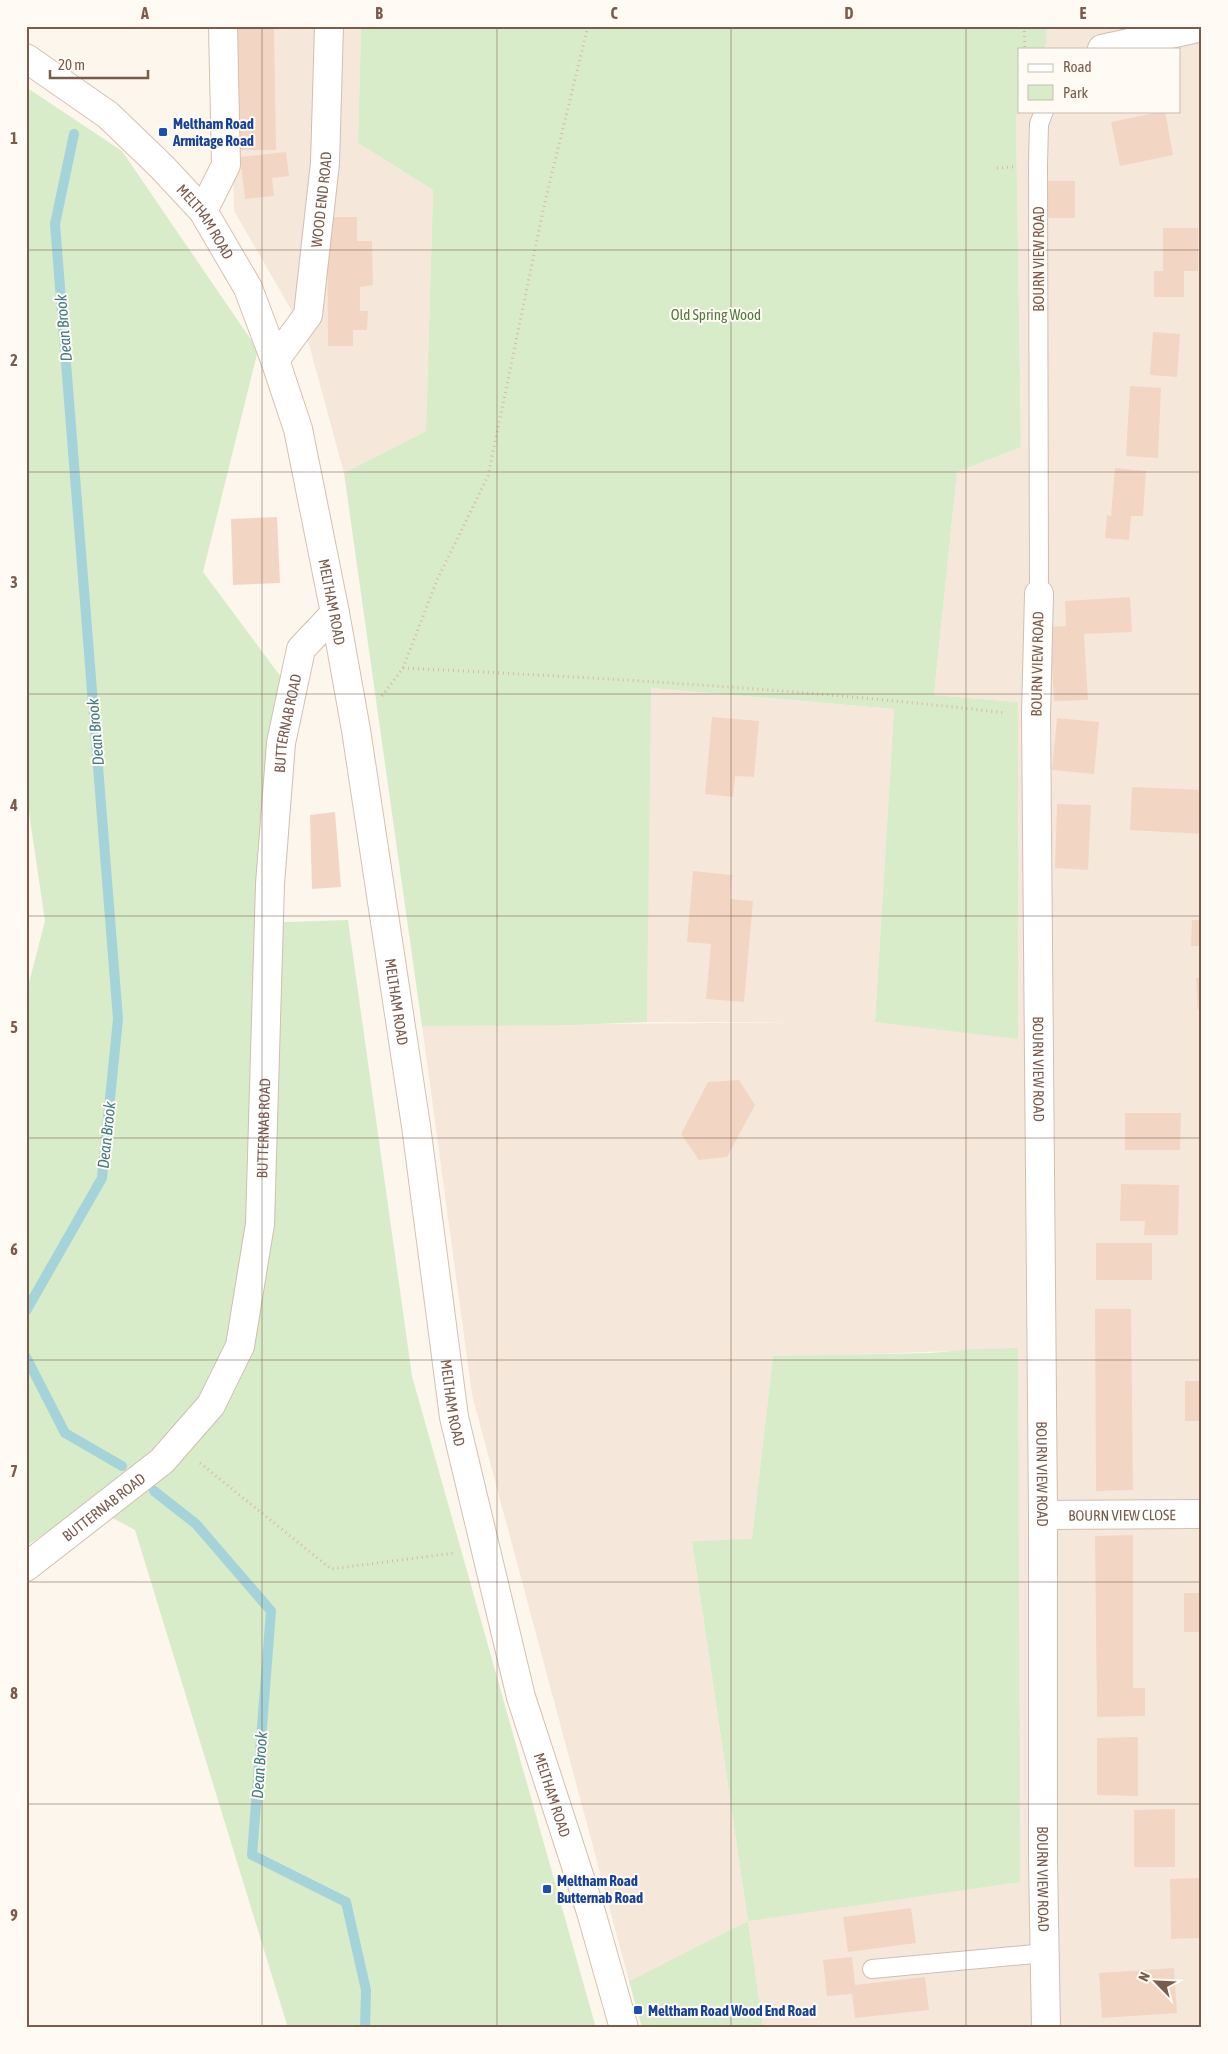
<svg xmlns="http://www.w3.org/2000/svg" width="1228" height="2054" viewBox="0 0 1228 2054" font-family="'Asap Condensed',sans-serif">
<rect width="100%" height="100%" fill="#fdf6ec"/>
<path fill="#f5e8da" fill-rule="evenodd" d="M 230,26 L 361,26 L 358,143 L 433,190 L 426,431 L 344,473 L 307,337 L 234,211 Z
M 1046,26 L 1202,26 L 1202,2028 L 763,2028 L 748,1921 L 629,1981 L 472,1395 L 422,1026 L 800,1022 L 647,1022 L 650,688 L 894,709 L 875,1021 L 1018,702 L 934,695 L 957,472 L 1021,447 L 1016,117 L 1019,110 L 1019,111 L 1179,111 L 1179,49 L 1044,49 L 1047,42 ZM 1018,1349 L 748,1921 L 692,1541 L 752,1540 L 773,1357 Z"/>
<path fill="#d8ecc9" d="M 361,26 L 1046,26 L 1047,42 L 1044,49 L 1019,49 L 1019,110 L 1016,117 L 1021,447 L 957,472 L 934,695 L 1018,702 L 1018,1039 L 875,1022 L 894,709 L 651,688 L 647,1022 L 573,1025 L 422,1026 L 344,473 L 426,431 L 433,190 L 358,143 Z
M 26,87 L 122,151 L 258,350 L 203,572 L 281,677 L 256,923 L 348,920 L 412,1376 L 596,2028 L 288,2028 L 135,1530 L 88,1505 L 26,1546 L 26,994 L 45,921 L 26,792 Z
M 1018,1348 L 1020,1882 L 748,1921 L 763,2028 L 642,2028 L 629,1981 L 748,1921 L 692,1541 L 752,1539 L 773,1356 L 931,1353 L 974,1349 Z"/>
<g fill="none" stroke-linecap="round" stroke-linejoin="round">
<path stroke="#a5d3da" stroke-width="10" d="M 26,1311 L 102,1178 L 118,1019 L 55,224 L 74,134
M 26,1357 L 65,1433 L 122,1466
M 154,1491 L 196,1524 L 271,1611 L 252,1855 L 346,1902 L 366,1990 L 365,2028"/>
</g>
<path fill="#f3d5c3" d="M 236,26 L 274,26 L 276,150 L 239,150 Z
M 1165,111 L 1173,155 L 1120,166 L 1111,122 Z
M 286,152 L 289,176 L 272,178 L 274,196 L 245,199 L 240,157 Z
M 1044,181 L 1075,181 L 1075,218 L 1044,218 Z
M 327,217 L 357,217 L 357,241 L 372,241 L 373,285 L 360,287 L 360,311 L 368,311 L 367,330 L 353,330 L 353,346 L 328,346 Z
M 1163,228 L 1198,228 L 1198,271 L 1184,271 L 1184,297 L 1154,297 L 1154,271 L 1163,271 Z
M 1153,332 L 1180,334 L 1177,377 L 1150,375 Z
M 1130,386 L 1161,388 L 1158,458 L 1126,456 Z
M 1115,468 L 1146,471 L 1143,516 L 1131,516 L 1129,540 L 1105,538 L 1107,515 L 1111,516 Z
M 277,517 L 280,583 L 233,585 L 231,519 Z
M 1130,597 L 1132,632 L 1084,634 L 1088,700 L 1054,701 L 1050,627 L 1066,626 L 1065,601 Z
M 712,717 L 759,721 L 754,777 L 735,776 L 733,797 L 705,794 Z
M 1057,718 L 1099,722 L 1094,774 L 1052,770 Z
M 1132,787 L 1202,790 L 1202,834 L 1130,830 Z
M 1057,804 L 1091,805 L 1088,870 L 1055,868 Z
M 335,812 L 341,887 L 312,889 L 310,815 Z
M 693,871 L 732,875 L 730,899 L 753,901 L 744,1002 L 706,999 L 711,944 L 687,942 Z
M 1192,920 L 1202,920 L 1202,946 L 1191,946 Z
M 1196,978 L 1202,978 L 1202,1010 L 1198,1010 Z
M 739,1080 L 755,1105 L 727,1157 L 699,1160 L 681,1134 L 708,1082 Z
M 1125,1113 L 1181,1113 L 1180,1150 L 1125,1150 Z
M 1121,1184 L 1179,1185 L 1178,1235 L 1144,1235 L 1145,1221 L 1120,1221 Z
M 1096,1243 L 1152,1243 L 1152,1280 L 1096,1280 Z
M 1095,1309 L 1131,1309 L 1133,1490 L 1096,1491 Z
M 1185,1381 L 1202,1381 L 1202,1421 L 1185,1421 Z
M 1133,1535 L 1133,1688 L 1145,1688 L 1145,1716 L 1097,1717 L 1095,1536 Z
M 1184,1593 L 1202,1593 L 1202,1632 L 1184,1632 Z
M 1138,1737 L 1138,1796 L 1097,1795 L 1097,1738 Z
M 1175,1809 L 1175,1867 L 1134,1867 L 1134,1810 Z
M 1202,1878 L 1202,1938 L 1171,1939 L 1170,1879 Z
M 911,1908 L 916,1943 L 848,1952 L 843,1917 Z
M 852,1957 L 855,1985 L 925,1977 L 929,2010 L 855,2018 L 852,1994 L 827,1996 L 823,1960 Z
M 1174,1968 L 1177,2013 L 1102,2018 L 1099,1973 Z"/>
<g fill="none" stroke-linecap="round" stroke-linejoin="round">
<defs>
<path id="service" d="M 1039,594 L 1038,165 L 1039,124 L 1044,111
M 872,1969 L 1045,1953"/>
<g id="minor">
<path d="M 1102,49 L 1202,27"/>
<path id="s1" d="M 275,360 L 308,315 L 325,163 L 329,26"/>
<path id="s2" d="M 1039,594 L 1036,716 L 1043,1515 L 1043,1861 L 1046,2028"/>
<path id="s3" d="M 1043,1515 L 1202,1514"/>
<path id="s4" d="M 26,1567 L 162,1461 L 211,1405 L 240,1346 L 260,1224 L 270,884 L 281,743 L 301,649 L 335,613"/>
</g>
<g id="secondary">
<path id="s5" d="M 26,58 L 108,115 L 162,167 L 203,211 L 248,288 L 275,360 L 298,429 L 335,613 L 356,730 L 416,1126 L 454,1417 L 521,1697 L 591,1912 L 624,2028"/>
<path d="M 203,211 L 226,165 L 223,26"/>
</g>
</defs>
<use href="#service" stroke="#d1beb0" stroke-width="20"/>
<use href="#minor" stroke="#d1beb0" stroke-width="30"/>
<use href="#secondary" stroke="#d6c0b0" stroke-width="30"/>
<path stroke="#d9b8a5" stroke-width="3" stroke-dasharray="1 4" stroke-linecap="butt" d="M 1024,26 L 1025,49
M 997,168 L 1013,167
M 403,668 C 605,678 805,689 1006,713
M 382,696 L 403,668 L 437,580 L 488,476 L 544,206 L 588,26
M 200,1463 L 331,1569 L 455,1553"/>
<use href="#service" stroke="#fff" stroke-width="18"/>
<use href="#minor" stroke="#fff" stroke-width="28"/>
<use href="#secondary" stroke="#fff" stroke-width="28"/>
</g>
<path fill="none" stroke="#7a5c4d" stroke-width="1" stroke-opacity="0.55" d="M 262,26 L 262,2028M 497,26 L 497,2028M 731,26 L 731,2028M 966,26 L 966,2028M 26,250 L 1202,250M 26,472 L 1202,472M 26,694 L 1202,694M 26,916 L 1202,916M 26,1138 L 1202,1138M 26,1360 L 1202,1360M 26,1582 L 1202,1582M 26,1804 L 1202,1804"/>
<g fill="#1a4fb4" stroke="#fffaf3" stroke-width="2">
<rect x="158" y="127" width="10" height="10" rx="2.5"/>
<rect x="542" y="1884" width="10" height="10" rx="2.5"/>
<rect x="633" y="2005" width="10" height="10" rx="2.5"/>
</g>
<g text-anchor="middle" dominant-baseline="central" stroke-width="4" stroke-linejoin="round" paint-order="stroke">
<g font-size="15" font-weight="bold" fill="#164399" stroke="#fffaf3" text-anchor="start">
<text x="173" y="123">Meltham Road<tspan x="173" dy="17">Armitage Road</tspan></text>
<text x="557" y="1880">Meltham Road<tspan x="557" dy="17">Butternab Road</tspan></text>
<text x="648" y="2010">Meltham Road Wood End Road</text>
</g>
<g font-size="15" fill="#7a5c4d" stroke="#fffaf3">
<text stroke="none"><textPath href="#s1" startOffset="172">WOOD END ROAD</textPath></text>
<text stroke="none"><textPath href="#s5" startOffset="245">MELTHAM ROAD</textPath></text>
<text transform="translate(1038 259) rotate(-90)">BOURN VIEW ROAD</text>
<text stroke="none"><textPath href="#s5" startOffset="650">MELTHAM ROAD</textPath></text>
<text transform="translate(1037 664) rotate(-89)">BOURN VIEW ROAD</text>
<text stroke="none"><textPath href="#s4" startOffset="938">BUTTERNAB ROAD</textPath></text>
<text stroke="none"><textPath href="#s5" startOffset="1055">MELTHAM ROAD</textPath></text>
<text stroke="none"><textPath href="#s2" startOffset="475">BOURN VIEW ROAD</textPath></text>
<text stroke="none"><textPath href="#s4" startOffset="532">BUTTERNAB ROAD</textPath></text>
<text stroke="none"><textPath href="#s5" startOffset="1460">MELTHAM ROAD</textPath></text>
<text stroke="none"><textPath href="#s2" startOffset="880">BOURN VIEW ROAD</textPath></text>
<text stroke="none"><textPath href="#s4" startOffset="98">BUTTERNAB ROAD</textPath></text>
<text stroke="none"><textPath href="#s3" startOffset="79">BOURN VIEW CLOSE</textPath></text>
<text stroke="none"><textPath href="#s5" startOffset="1865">MELTHAM ROAD</textPath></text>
<text stroke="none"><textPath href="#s2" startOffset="1285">BOURN VIEW ROAD</textPath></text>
</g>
<g font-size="15" fill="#537a41" stroke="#fffaf3">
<text x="716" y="314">Old Spring Wood</text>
</g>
<g font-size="16" font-style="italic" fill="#437c86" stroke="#fffaf3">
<text transform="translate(63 328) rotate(-95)">Dean Brook</text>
<text transform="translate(95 732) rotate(-95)">Dean Brook</text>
<text transform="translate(106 1135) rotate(-84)">Dean Brook</text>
<text transform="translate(259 1765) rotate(-86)">Dean Brook</text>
</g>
</g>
<rect width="1228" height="2054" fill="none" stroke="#fffaf3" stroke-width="55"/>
<rect x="1018" y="48" width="162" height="65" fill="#fffaf3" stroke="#cabbb1"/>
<rect x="1028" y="64" width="25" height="8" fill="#ffffff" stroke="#cabbb1"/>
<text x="1063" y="72" font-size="15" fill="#7a5c4d">Road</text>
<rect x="1028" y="85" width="25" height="15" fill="#d8ecc9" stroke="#cabbb1"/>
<text x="1063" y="98" font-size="15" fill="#7a5c4d">Park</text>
<g transform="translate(1156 1982) rotate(294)" stroke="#fffaf3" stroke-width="4" paint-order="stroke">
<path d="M0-4L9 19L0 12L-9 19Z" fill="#7a5c4d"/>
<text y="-8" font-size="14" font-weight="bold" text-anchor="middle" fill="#7a5c4d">N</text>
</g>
<path d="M50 70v8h98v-8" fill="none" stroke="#7a5c4d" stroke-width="2.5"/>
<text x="58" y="70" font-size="15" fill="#7a5c4d" stroke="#fffaf3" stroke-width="4" paint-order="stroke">20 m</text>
<rect x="28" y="28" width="1172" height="1998" fill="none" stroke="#7a5c4d" stroke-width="2"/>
<g font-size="16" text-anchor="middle" font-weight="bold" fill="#7a5c4d">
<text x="145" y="19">A</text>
<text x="379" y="19">B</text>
<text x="614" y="19">C</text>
<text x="849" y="19">D</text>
<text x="1083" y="19">E</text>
<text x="14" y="144">1</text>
<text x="14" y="366">2</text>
<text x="14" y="588">3</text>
<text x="14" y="811">4</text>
<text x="14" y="1033">5</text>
<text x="14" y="1255">6</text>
<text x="14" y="1477">7</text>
<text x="14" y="1699">8</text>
<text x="14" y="1921">9</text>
</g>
</svg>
